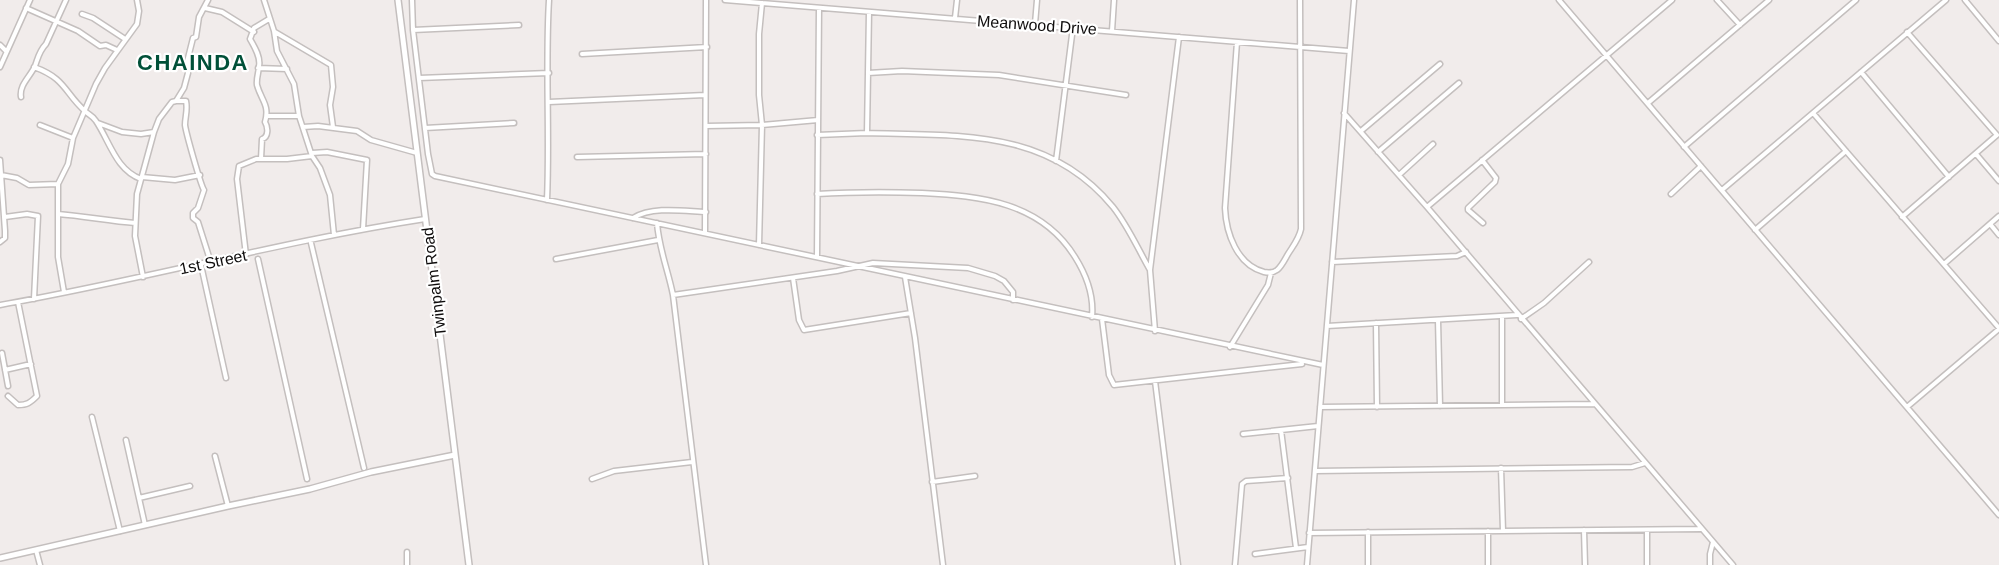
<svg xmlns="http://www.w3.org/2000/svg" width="1999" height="565" viewBox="0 0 1999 565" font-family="Helvetica,sans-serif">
<rect width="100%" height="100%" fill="#f1eceb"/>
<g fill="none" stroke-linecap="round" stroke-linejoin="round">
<defs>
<path id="minor" d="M 264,0 L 274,31 L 277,51 L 294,84 L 299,116 L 312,156 L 320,168 L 330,195 L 334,235
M 412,0 L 413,30 L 428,154 L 432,174 L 435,176 L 1323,365
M 725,0 L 1349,51
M 1559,0 L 1999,515
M 1717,0 L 1740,25
M 1965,0 L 1999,41
M 26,8 L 78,31 L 100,46 L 106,45 L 117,50
M 205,8 L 222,12 L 254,32
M 869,12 L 867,133 C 959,136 1048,128 1113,207 C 1128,226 1138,249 1150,270
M 82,14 L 93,18 L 125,39
M 955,18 L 957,0
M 1035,24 L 1037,0
M 413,30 L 519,25
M 1112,31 L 1114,0
M 275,32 L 331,65 L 333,87 L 330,105 L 333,127
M 1907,32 L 1997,135
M 1237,42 L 1225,208 C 1226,233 1237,265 1264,272 C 1269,273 1273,273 1277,270 C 1282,266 1285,259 1288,254 C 1293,246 1299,239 1301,229 L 1300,0
M 0,45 L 6,51
M 582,54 L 707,47
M 0,67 L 30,0
M 34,67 C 67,79 64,93 86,112 C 89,115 93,116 96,121 C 110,142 116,170 141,179
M 258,68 L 287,69
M 1861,72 L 1949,177
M 868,73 L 902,71 L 999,75 L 1126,95
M 419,78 L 549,73
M 21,97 C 19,85 30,77 35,66 C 38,58 39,51 46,44 L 66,0
M 176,101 L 186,101 C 188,110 185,117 185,125 C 186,133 201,186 204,190 L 198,208 L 193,213 L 193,218 L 198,222 L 211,263
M 549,102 L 705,95
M 1648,103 L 1769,0
M 1344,113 L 1427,207 L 1733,565
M 1813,113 L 1999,328
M 267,116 L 299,116
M 98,123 L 122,132 L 141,134 L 154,132
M 40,125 L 73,138
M 706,126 L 762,125 L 818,120
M 303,127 L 318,126 L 357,131 L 371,140 L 417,153
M 425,128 L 514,123
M 1361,131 L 1440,64
M 817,135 L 867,133
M 1684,147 L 1856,0
M 1378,152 L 1459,83
M 312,153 L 327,152 L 367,160 L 363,229
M 1976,154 L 1999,181
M 577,157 L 706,154
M 261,159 L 262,139 C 269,137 268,127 265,122 C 270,105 261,100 257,85 C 256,78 259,72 259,66 C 261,57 254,46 250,39 L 254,28 L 269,19
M 0,160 L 5,231 L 5,238 L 0,242
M 1482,160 L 1496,178 L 1495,182 L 1468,208 L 1468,210 L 1483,223
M 1056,161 L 1073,27
M 1,175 L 17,178 L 29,185 L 58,184
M 1399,175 L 1433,144
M 142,177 L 175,180 L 200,175
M 1722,190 L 1946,0
M 817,194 C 852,192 887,192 922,193 C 981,196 1041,202 1075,257 C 1087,276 1094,295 1092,317
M 1671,194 L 1701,166
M 547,200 C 550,133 545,66 549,0
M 1427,207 L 1672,0
M 58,214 C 84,216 109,221 135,223
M 5,217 L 27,214 L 38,216 L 34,299
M 1902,217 L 1997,135
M 633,218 C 653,206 683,211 706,212
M 657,223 C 659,249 668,270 673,295 L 706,565
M 1990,224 L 1999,235
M 1755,230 L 1846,151
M 705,233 L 706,0
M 311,243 L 364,468
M 759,245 L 762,125 L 759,95 L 759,34 L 762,3
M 246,255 L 237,179 L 239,166 L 256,159 L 287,159 L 312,156
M 817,257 L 819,8
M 258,259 L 307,479
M 556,259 L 658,240
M 1332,262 L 1457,256 L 1466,252
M 1944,264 L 1999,216
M 201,265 L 226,378
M 143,277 L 135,236 L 137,194 L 154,132 L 159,119 L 172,102 L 176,101 L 184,88 L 188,73 L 188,58 L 193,38 L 196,37 L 199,17 L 208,0
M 905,277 L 915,338 L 943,565
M 793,278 L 799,320 L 804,330 L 911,313
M 64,292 L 58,257 L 58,184 L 68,164 L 73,138 L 96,84 L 105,68 L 137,24 L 139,11 L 137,0
M 673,295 L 837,271 L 873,263 L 968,268 L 995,276 L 1004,281 L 1013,292 L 1013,300
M 0,305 C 143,280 282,241 425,219
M 1502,317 L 1502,405
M 1102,319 L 1109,375 L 1114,385 L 1302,364
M 1521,319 L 1544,303 L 1589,262
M 1438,320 L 1440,406
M 1376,323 L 1377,407
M 1327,326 L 1517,315
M 1155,331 L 1150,270 L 1179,37
M 1230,347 L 1268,285 L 1271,273
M 2,353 L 8,386
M 5,370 L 31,364
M 1155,381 L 1178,565
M 8,396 L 18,405 C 27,405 30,403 37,396 L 18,302
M 1320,407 L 1595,404
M 1907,407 L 1999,329
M 92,417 L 120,531
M 1281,430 L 1296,548
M 1243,434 L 1318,426
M 126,440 L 145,525
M 215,456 L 228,506
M 1501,468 L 1503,531
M 1315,471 L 1632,467 L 1645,463
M 592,479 L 614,471 L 692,462
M 932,482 L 975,476
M 139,498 L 190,486
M 1584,530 L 1585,565
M 1368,532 L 1368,565
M 1309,533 L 1701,529
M 36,550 L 40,565
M 407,552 L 407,565
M 1255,554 L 1308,547
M 1235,565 L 1242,484 L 1246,481 L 1288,478
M 1307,565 L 1354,0
M 1488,565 L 1488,531
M 1647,565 L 1647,530
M 1710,565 L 1710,554 L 1713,542"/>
<path id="secondary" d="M 398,0 L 469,565
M 0,558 L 228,506 L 310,489 L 371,472 L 455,455"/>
</defs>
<use href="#minor" stroke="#c4bfbe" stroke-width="7"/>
<use href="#secondary" stroke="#c4bfbe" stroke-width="8"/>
<use href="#minor" stroke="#fff" stroke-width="4"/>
<use href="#secondary" stroke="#fff" stroke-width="5"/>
</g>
<g text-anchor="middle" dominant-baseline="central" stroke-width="4.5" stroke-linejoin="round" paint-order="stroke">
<g font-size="16" fill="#0e0c0c" stroke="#fff">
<text transform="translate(1037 25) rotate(4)">Meanwood Drive</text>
<text transform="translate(213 262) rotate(-12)">1st Street</text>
<text transform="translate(434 282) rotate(-97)">Twinpalm Road</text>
</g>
<g font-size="22" font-weight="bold" letter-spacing="1.5" fill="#005038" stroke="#fff">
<text x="193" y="62">CHAINDA</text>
</g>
</g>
</svg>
